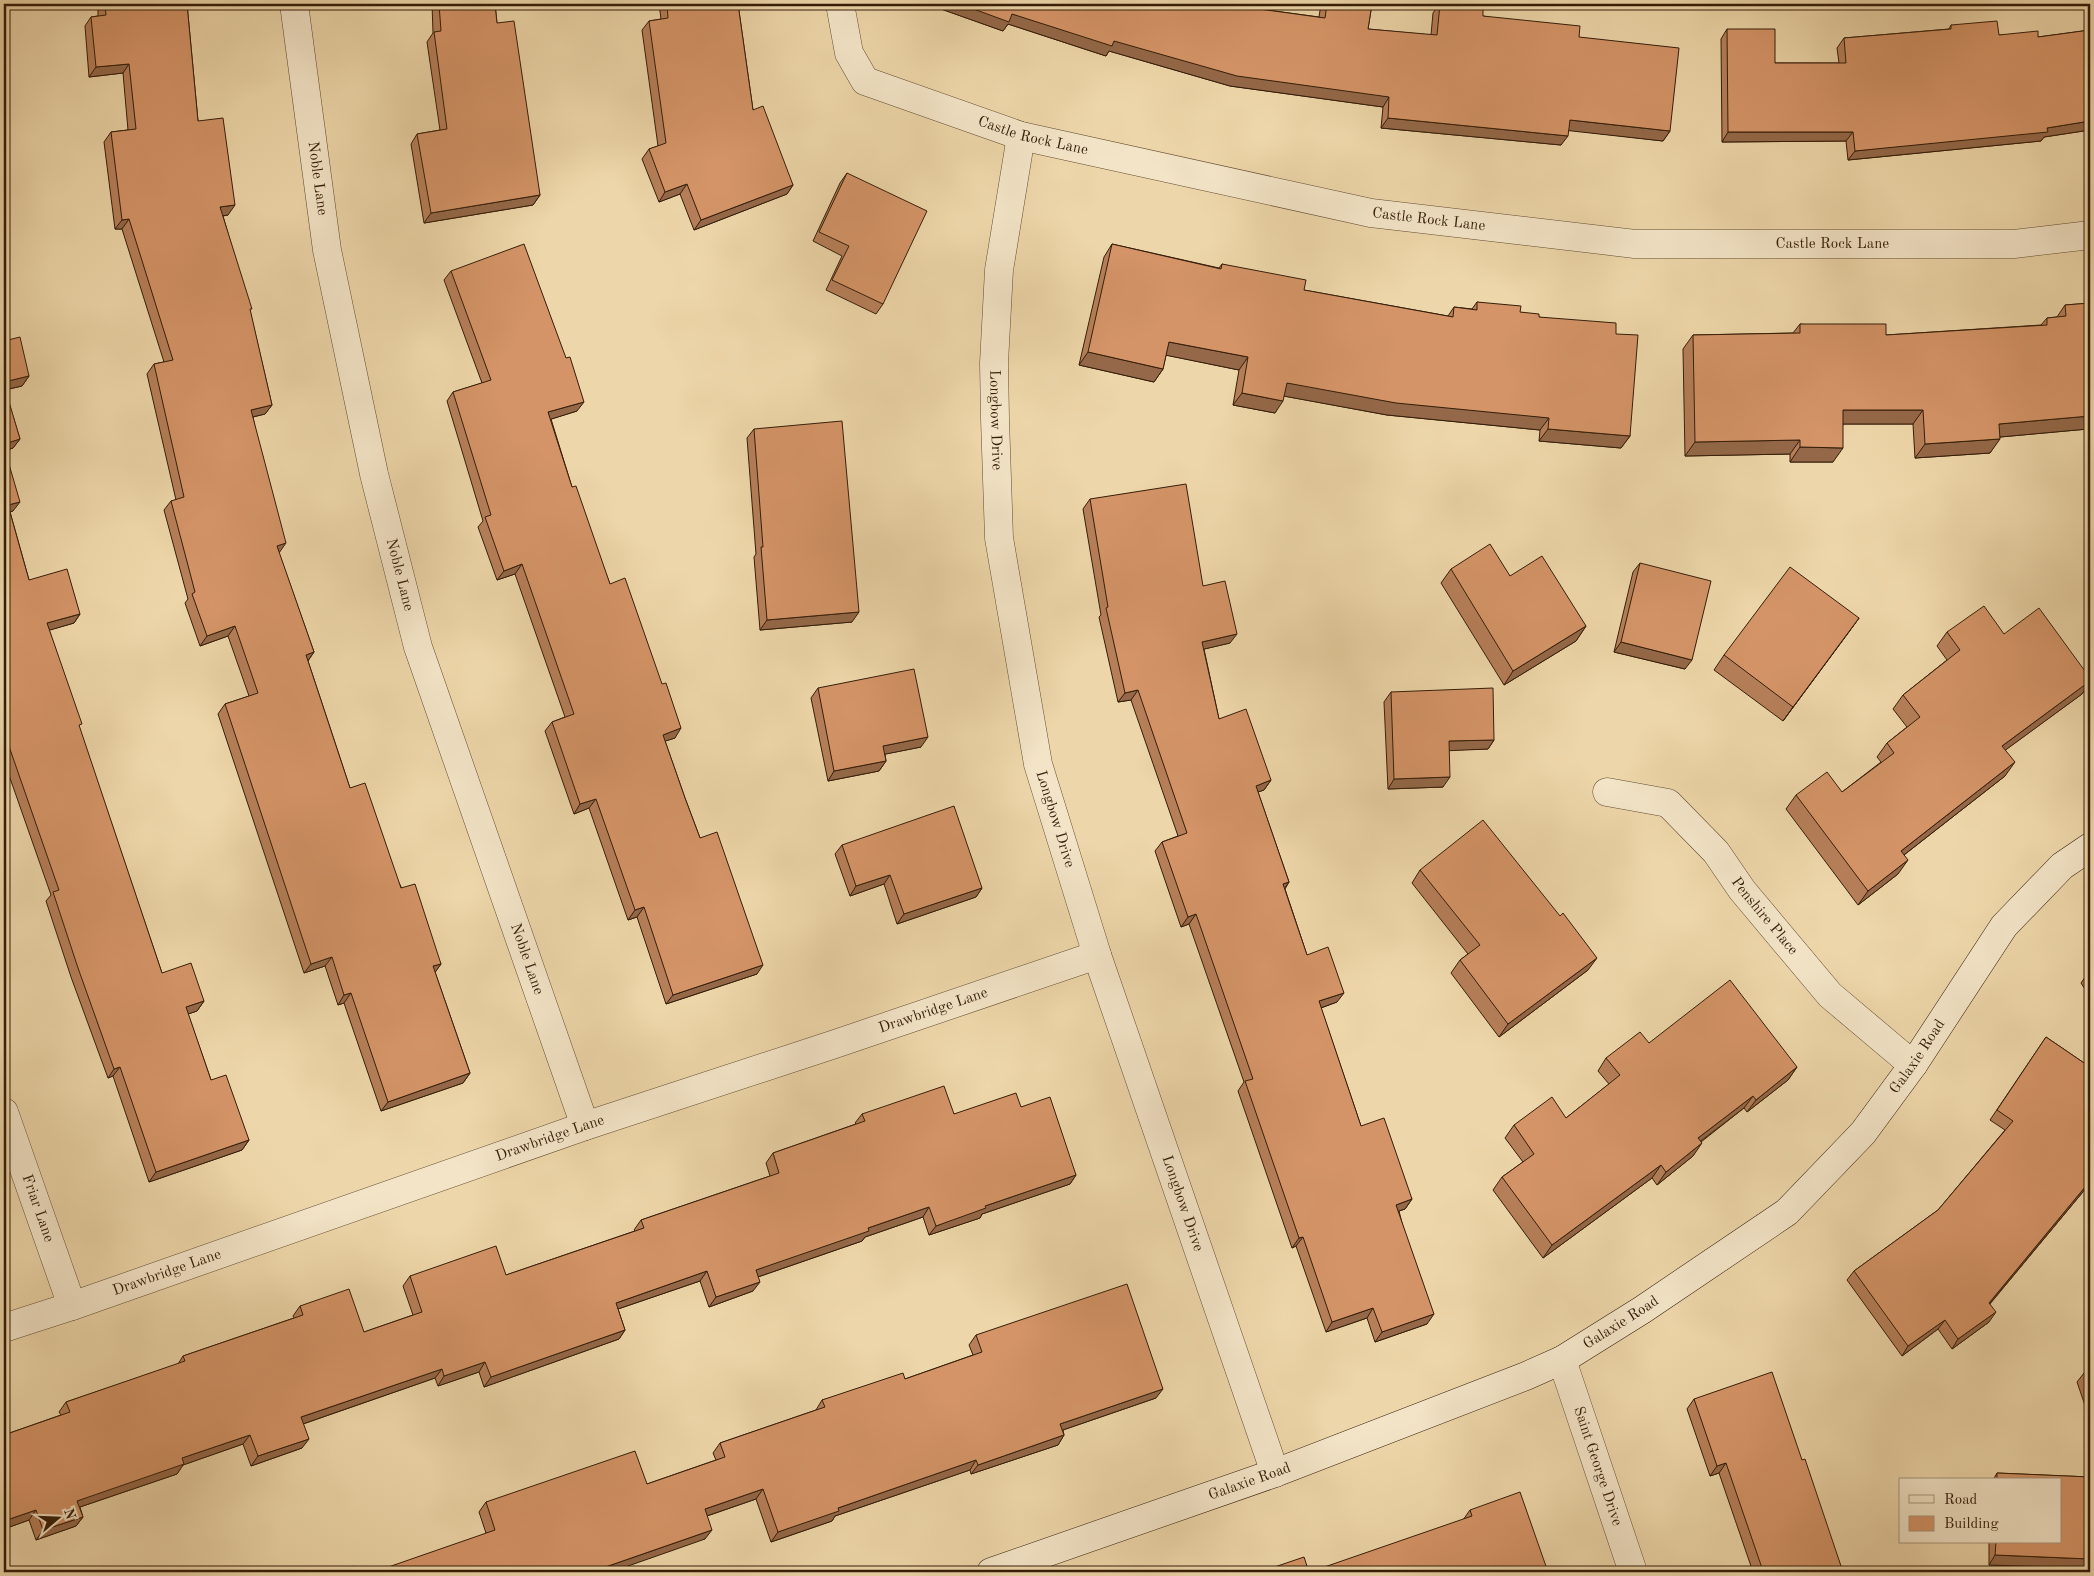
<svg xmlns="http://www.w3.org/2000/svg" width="2094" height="1576" viewBox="0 0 2094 1576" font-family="'Old Standard TT',serif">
<rect width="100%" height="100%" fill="#edd6a9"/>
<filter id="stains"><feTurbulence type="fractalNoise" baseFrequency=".004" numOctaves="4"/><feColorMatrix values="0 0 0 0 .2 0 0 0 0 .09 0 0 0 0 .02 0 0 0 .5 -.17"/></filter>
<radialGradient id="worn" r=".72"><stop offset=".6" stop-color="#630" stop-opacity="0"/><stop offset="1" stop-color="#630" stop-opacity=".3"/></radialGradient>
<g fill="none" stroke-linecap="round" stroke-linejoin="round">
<defs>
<g id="street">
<path id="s1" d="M 294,4 L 327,250 L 374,474 L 418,647 L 585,1126"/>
<path id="s2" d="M 840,4 L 849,53 L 865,81 L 1021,136 L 1371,213 L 1635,244 L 2014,244 L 2090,235"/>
<path id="s3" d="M 1021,136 L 999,270 L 994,363 L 995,419 L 999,538 L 1038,764 L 1097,955 L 1275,1473"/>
<path id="s4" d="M 1607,792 L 1668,803 L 1716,852 L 1742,890 L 1830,995 L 1913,1065"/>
<path id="s5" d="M 4,1112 L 72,1306"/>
<path id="s6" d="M 4,1328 L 72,1306 L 585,1126 L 835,1044 L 1097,955"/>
<path id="s7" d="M 1562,1360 L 1633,1572"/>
</g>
<g id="secondary">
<path id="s8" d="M 991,1572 L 1275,1473 L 1526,1376 L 1562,1360 L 1642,1310 L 1787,1212 L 1863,1133 L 1913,1065 L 2004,926 L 2062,866 L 2090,847"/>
</g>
</defs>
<use href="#street" stroke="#624b31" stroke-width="29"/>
<use href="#secondary" stroke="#341d09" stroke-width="29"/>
<use href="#street" stroke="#f3e4c7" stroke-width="28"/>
<use href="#secondary" stroke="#f3e4c7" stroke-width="28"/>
</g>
<path fill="#b67f59" stroke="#341d09" d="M 98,4 L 187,4 L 198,121 L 228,215 L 223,216 L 250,311 L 272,405 L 265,414 L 253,417 L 279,553 L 314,652 L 308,661 L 350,788 L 441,964 L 435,972 L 470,1073 L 463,1083 L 381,1111 L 344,1003 L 338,1005 L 325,966 L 304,973 L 218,714 L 225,704 L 249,696 L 228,636 L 200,646 L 185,603 L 188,599 L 164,510 L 171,501 L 176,500 L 147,374 L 154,364 L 164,362 L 122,229 L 115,229 L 104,142 L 111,132 L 128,130 L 123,73 L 89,77 L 85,26 L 91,17 L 98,16 Z
M 432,4 L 495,4 L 497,23 L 540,195 L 533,205 L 424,223 L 411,144 L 417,134 L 440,130 L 427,42 L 433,33 Z
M 659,4 L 738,4 L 753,110 L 793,185 L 787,194 L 694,230 L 680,194 L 659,202 L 642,159 L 649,149 L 658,146 L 642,30 L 649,21 L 661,19 Z
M 927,4 L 1253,4 L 1252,8 L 1319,17 L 1321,4 L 1372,4 L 1368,29 L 1431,35 L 1433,13 L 1439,4 L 1483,16 L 1579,37 L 1670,131 L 1663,141 L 1569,130 L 1561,145 L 1381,128 L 1383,107 L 1230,86 L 1109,51 L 1106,56 L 1008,24 L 1003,31 Z
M 1951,25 L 1999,35 L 2038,37 L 2090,30 L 2090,130 L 2044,137 L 2041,141 L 1848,160 L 1846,141 L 1722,142 L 1721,39 L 1727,29 L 1775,63 L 1839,63 L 1837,48 L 1844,38 L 1949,29 Z
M 847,173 L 883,304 L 876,314 L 826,290 L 842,256 L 813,241 L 840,183 Z
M 1112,244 L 1219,268 L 1222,264 L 1304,290 L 1448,316 L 1454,307 L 1472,309 L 1477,302 L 1539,317 L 1616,334 L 1630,436 L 1621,448 L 1539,441 L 1540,430 L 1387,415 L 1284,396 L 1275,413 L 1233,405 L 1239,370 L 1166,355 L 1163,369 L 1154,382 L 1079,365 L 1104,257 Z
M 451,271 L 577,411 L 551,419 L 572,487 L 610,584 L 675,738 L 665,741 L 685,798 L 700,838 L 757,974 L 666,1004 L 637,917 L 628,920 L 589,808 L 574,814 L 545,731 L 552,722 L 565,717 L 515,574 L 497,580 L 478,527 L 483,521 L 447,401 L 453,392 L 482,383 L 444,280 Z
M 2090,303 L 2090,448 L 2088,429 L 2000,437 L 1990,453 L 1915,458 L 1913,424 L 1843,424 L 1833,462 L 1790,462 L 1790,454 L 1685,456 L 1683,349 L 1693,335 L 1793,333 L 1800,324 L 1886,335 L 2041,325 L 2047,318 L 2057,317 L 2065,305 Z
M 4,341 L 29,376 L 22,386 L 5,390 L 20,439 L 13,448 L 5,451 L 13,511 L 10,512 L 29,580 L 80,614 L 74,623 L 49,630 L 79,728 L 162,973 L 204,1001 L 197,1011 L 188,1014 L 211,1080 L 249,1140 L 242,1150 L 149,1182 L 113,1076 L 108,1078 L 71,977 L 46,901 L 51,895 L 4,761 Z
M 754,429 L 852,622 L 760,630 L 754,557 L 756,554 L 747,438 Z
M 1090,499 L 1203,586 L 1230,643 L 1204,649 L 1219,719 L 1271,780 L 1264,790 L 1258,792 L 1289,882 L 1285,889 L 1307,955 L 1337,1002 L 1321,1008 L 1361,1126 L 1412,1199 L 1405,1209 L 1399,1211 L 1427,1324 L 1375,1342 L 1367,1318 L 1326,1332 L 1296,1246 L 1292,1248 L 1238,1091 L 1244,1082 L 1189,924 L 1181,927 L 1155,851 L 1162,842 L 1178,836 L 1131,700 L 1118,702 L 1099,617 L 1101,615 L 1083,509 Z
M 1640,563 L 1685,669 L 1614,652 L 1633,572 Z
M 1451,569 L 1510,576 L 1586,626 L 1576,641 L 1504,685 L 1441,583 Z
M 1859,618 L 1783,721 L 1714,670 L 1724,655 Z
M 1947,632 L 2004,634 L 2090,678 L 2090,682 L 2082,694 L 2005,750 L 2005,776 L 1904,855 L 1898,874 L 1858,905 L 1786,809 L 1796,795 L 1842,792 L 1881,762 L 1877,757 L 1887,743 L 1907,727 L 1893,709 L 1903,695 L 1947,660 L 1937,646 Z
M 818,688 L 921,747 L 885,754 L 886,761 L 879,771 L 828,781 L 811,698 Z
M 1391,692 L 1494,740 L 1488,749 L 1449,750 L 1443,787 L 1388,789 L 1384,702 Z
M 842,845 L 982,888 L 976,897 L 897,924 L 884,884 L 850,896 L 835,854 Z
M 1420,870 L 1588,970 L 1499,1037 L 1451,973 L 1460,960 L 1468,954 L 1412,883 Z
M 2090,971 L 2090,997 L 2081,983 L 2088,973 Z
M 2046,1037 L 2090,1067 L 2090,1189 L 2087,1187 L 1990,1304 L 1989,1322 L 1952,1349 L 1938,1329 L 1902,1356 L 1847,1280 L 1854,1271 L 1938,1210 L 2005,1130 L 1990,1120 Z
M 1649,1043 L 1797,1067 L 1788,1080 L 1747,1112 L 1744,1108 L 1701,1142 L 1693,1156 L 1657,1185 L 1652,1178 L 1543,1258 L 1493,1190 L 1502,1177 L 1523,1162 L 1505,1138 L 1514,1125 L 1566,1118 L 1609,1084 L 1598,1071 L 1606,1058 Z
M 1021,1107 L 1076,1175 L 1070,1184 L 982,1214 L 980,1218 L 929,1235 L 923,1217 L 865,1237 L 862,1241 L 758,1277 L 753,1291 L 709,1307 L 700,1281 L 618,1309 L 625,1330 L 619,1339 L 484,1387 L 479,1372 L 438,1386 L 435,1378 L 303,1424 L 302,1448 L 251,1466 L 243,1444 L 183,1465 L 177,1474 L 80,1507 L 83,1517 L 76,1526 L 36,1540 L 29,1520 L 4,1529 L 4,1435 L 61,1415 L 59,1412 L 66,1402 L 178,1364 L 183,1356 L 294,1318 L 293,1316 L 300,1306 L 364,1332 L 413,1315 L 403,1286 L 410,1276 L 506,1275 L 635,1231 L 634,1230 L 641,1220 L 770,1176 L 766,1163 L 773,1153 L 856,1124 L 855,1123 L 862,1114 L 954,1114 Z
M 976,1335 L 1156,1398 L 1063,1430 L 1064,1435 L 1058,1445 L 971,1474 L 970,1470 L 835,1516 L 832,1521 L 771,1542 L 756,1499 L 707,1516 L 705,1539 L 486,1533 L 479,1512 L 486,1502 L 647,1484 L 716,1460 L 713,1453 L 720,1443 L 816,1410 L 822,1400 L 905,1379 L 973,1355 L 969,1345 Z
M 2090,1371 L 2090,1420 L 2077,1382 L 2084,1373 Z
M 1694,1399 L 1802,1460 L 1843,1572 L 1753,1572 L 1719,1473 L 1710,1476 L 1687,1409 Z
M 1997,1473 L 2090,1477 L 2090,1559 L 2083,1568 L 1989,1565 L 1989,1542 L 2060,1542 L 2060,1480 L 1993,1480 Z
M 1470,1510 L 1548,1572 L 1463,1520 Z"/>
<path fill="#946848" stroke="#341d09" d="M 927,4 L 960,4 L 1012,14 L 1114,41 L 1389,97 L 1383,107 L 1230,86 L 1109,51 L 1106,56 L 1008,24 L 1003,31 Z
M 129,64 L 123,73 L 89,77 L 96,67 Z
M 1388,118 L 1568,136 L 1561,145 L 1381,128 Z
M 1570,120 L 1670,131 L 1663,141 L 1563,130 Z
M 2090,121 L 2090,130 L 2044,137 L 2041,141 L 1848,160 L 1855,151 L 2047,128 Z
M 1728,132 L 1853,132 L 1846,141 L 1722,142 Z
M 687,184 L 680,194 L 659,202 L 665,192 Z
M 793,185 L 787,194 L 694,230 L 701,220 Z
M 540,195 L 533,205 L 424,223 L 431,213 Z
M 235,205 L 228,215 L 214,217 L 220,207 Z
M 129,219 L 122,229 L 115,229 L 122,220 Z
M 1169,342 L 1248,357 L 1239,370 L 1160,354 Z
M 1088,352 L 1163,369 L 1154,382 L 1079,365 Z
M 29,376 L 22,386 L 4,390 L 4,382 Z
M 1287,383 L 1549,418 L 1540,430 L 1387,415 L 1278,395 Z
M 1242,393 L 1283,401 L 1275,413 L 1233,405 Z
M 584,402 L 577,411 L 542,422 L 548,412 Z
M 272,405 L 265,414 L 244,419 L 251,410 Z
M 1843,410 L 1923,410 L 1913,424 L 1833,424 Z
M 2090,416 L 2090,426 L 2088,429 L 1989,438 L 1999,424 Z
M 1548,429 L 1630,436 L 1621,448 L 1539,441 Z
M 20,439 L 13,448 L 4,451 L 4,444 Z
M 2000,439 L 1990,453 L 1915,458 L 1925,444 Z
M 1800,440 L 1790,454 L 1685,456 L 1695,442 Z
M 1800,447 L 1843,448 L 1833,462 L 1790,462 Z
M 20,502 L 13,511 L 4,514 L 8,505 Z
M 286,543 L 279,553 L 277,546 Z
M 522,564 L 515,574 L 497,580 L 504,571 Z
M 859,612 L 852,622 L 760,630 L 767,620 Z
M 80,614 L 74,623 L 40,633 L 47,623 Z
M 1859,618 L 1849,632 L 1783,721 L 1793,707 Z
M 235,626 L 228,636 L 200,646 L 207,636 Z
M 1586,626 L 1576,641 L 1504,685 L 1513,671 Z
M 1237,634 L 1230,643 L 1196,651 L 1202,642 Z
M 1621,642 L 1692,660 L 1685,669 L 1614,652 Z
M 314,652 L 307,662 L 306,655 Z
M 2090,681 L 2082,694 L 1992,760 L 2002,746 Z
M 1138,690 L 1131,700 L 1118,702 L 1125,693 Z
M 681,728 L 675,738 L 656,744 L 663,735 Z
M 928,737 L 921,747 L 876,756 L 883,746 Z
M 1494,740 L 1488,749 L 1442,751 L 1449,741 Z
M 886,761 L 879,771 L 828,781 L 834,771 Z
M 2015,762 L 2005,776 L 1891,865 L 1901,851 Z
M 1450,777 L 1443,787 L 1388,789 L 1394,779 Z
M 1271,780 L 1264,790 L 1249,795 L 1256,786 Z
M 596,799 L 589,808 L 574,814 L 580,804 Z
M 1908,860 L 1898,874 L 1858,905 L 1868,891 Z
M 890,875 L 884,884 L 850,896 L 856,886 Z
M 1289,882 L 1282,892 L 1283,884 Z
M 982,888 L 976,897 L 897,924 L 904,914 Z
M 644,907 L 637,917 L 628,920 L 635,910 Z
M 1196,914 L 1189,924 L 1181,927 L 1188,917 Z
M 332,957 L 325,966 L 304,973 L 311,964 Z
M 1597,958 L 1588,970 L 1499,1037 L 1508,1024 Z
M 441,964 L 434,974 L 433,966 Z
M 763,965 L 757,974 L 666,1004 L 673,995 Z
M 351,993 L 344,1003 L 338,1005 L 344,995 Z
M 1344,993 L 1337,1002 L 1312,1011 L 1319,1001 Z
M 204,1001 L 197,1011 L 179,1017 L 186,1007 Z
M 120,1067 L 113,1076 L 108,1078 L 114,1069 Z
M 1797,1067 L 1788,1080 L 1747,1112 L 1756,1100 Z
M 470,1073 L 463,1083 L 381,1111 L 388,1102 Z
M 1753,1096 L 1744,1108 L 1689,1150 L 1698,1138 Z
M 249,1140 L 242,1150 L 149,1182 L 156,1172 Z
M 1702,1143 L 1693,1156 L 1657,1185 L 1666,1172 Z
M 1661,1165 L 1652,1178 L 1543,1258 L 1552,1245 Z
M 1076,1175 L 1070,1184 L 982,1214 L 980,1218 L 929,1235 L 936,1226 L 985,1206 Z
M 2090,1181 L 2087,1187 L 1982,1313 L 1989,1303 Z
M 1412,1199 L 1405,1209 L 1390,1214 L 1396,1205 Z
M 929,1207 L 923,1217 L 865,1237 L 862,1241 L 749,1280 L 756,1270 L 868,1228 Z
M 1303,1237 L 1296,1246 L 1292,1248 L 1299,1238 Z
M 707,1271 L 700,1281 L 609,1312 L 616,1303 Z
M 760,1282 L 753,1291 L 709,1307 L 716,1297 Z
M 1373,1308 L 1367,1318 L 1326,1332 L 1332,1322 Z
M 1996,1312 L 1989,1322 L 1952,1349 L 1958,1339 Z
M 1434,1314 L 1427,1324 L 1375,1342 L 1382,1332 Z
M 1945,1320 L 1938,1329 L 1902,1356 L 1908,1346 Z
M 625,1330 L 619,1339 L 484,1387 L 491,1377 Z
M 485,1362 L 479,1372 L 438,1386 L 444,1376 Z
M 442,1369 L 435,1378 L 294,1427 L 301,1417 Z
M 1163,1389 L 1156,1398 L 1054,1433 L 1060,1424 Z
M 250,1435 L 243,1444 L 183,1465 L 177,1474 L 71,1510 L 77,1501 L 182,1458 Z
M 1064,1435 L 1058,1445 L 971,1474 L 978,1465 Z
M 309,1439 L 302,1448 L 251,1466 L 258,1456 Z
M 976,1460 L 970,1470 L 835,1516 L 832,1521 L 771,1542 L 778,1532 L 838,1508 Z
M 1726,1463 L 1719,1473 L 1710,1476 L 1717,1466 Z
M 763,1489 L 756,1499 L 698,1519 L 705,1509 Z
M 36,1510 L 29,1520 L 4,1529 L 4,1521 Z
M 83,1517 L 76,1526 L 36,1540 L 43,1530 Z
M 712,1530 L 705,1539 L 611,1572 L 591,1572 Z
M 1995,1555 L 2090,1559 L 2083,1568 L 1989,1565 Z"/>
<path fill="#d49467" stroke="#341d09" d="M 105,4 L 187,4 L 198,121 L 223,118 L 235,205 L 220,207 L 252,309 L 250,309 L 272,405 L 251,410 L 286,543 L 277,546 L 314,652 L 306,655 L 350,788 L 365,783 L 401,888 L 415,884 L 441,964 L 433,966 L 470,1073 L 388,1102 L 351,993 L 344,995 L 332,957 L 311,964 L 225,704 L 258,693 L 235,626 L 207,636 L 192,594 L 195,592 L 171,501 L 184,497 L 154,364 L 173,360 L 129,219 L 122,220 L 111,132 L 136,129 L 129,64 L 96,67 L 91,17 L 106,15 Z
M 439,4 L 495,4 L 497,23 L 514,21 L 540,195 L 431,213 L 417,134 L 447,129 L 434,32 L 441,31 Z
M 667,4 L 738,4 L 753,110 L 763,106 L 793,185 L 701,220 L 687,184 L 665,192 L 649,149 L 666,143 L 649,21 L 668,18 Z
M 960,4 L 1253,4 L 1252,8 L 1325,18 L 1327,4 L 1372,4 L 1368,29 L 1437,35 L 1440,4 L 1483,7 L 1483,16 L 1580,26 L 1579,37 L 1679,48 L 1670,131 L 1570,120 L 1568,136 L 1388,118 L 1389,97 L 1237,76 L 1114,41 L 1112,46 L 1012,14 L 1009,22 Z
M 1997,21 L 1999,35 L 2038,31 L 2038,37 L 2090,30 L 2090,121 L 2047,128 L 2048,132 L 1855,151 L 1853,132 L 1728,132 L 1727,29 L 1775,29 L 1775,63 L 1846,63 L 1844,38 L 1951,29 L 1951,25 Z
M 847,173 L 927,211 L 883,304 L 832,280 L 849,246 L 819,232 Z
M 524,244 L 566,358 L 570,357 L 584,402 L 548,412 L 572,487 L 576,486 L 610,584 L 625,578 L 662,684 L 666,683 L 681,728 L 663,735 L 685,798 L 700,838 L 717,832 L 763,965 L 673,995 L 644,907 L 635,910 L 596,799 L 580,804 L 552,722 L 574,714 L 522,564 L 504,571 L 485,517 L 491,515 L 453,392 L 491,380 L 451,271 Z
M 1112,244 L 1221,269 L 1222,264 L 1306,280 L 1304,290 L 1453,317 L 1454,307 L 1477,310 L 1477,302 L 1521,306 L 1520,312 L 1539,314 L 1539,317 L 1616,323 L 1616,334 L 1638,335 L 1630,436 L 1548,429 L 1549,418 L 1396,403 L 1287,383 L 1283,401 L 1242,393 L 1248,357 L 1169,342 L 1163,369 L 1088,352 Z
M 2090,303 L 2090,416 L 1999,424 L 2000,439 L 1925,444 L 1923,410 L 1843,410 L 1843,448 L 1800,447 L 1800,440 L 1695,442 L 1693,335 L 1800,333 L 1800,324 L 1886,324 L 1886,335 L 2047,325 L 2047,318 L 2066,316 L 2065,305 Z
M 20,337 L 29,376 L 4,382 L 4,341 Z
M 4,385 L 20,439 L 4,444 Z
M 842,421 L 859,612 L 767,620 L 761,547 L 763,547 L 754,429 Z
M 4,447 L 20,502 L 8,505 L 29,580 L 67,569 L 80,614 L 47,623 L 82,724 L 79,725 L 162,973 L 191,963 L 204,1001 L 186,1007 L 211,1080 L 226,1075 L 249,1140 L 156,1172 L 120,1067 L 114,1069 L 78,968 L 53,892 L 59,890 L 4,732 Z
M 1186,484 L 1203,586 L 1225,581 L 1237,634 L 1202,642 L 1219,719 L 1246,709 L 1271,780 L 1256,786 L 1289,882 L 1283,884 L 1307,955 L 1328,947 L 1344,993 L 1319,1001 L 1361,1126 L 1384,1118 L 1412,1199 L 1396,1205 L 1434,1314 L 1382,1332 L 1373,1308 L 1332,1322 L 1303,1237 L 1299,1238 L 1245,1081 L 1253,1079 L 1196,914 L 1188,917 L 1162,842 L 1187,833 L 1138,690 L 1125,693 L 1106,608 L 1108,607 L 1090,499 Z
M 1490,544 L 1510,576 L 1542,556 L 1586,626 L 1513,671 L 1451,569 Z
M 1640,563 L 1711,581 L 1692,660 L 1621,642 Z
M 1790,567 L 1859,618 L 1793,707 L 1724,655 Z
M 1984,606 L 2004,634 L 2039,608 L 2090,678 L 2090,681 L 2002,746 L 2015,762 L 1901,851 L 1908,860 L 1868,891 L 1796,795 L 1827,772 L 1842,792 L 1894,753 L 1887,743 L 1920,717 L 1903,695 L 1960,650 L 1947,632 Z
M 914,669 L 928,737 L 883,746 L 886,761 L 834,771 L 818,688 Z
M 1493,688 L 1494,740 L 1449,741 L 1450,777 L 1394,779 L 1391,692 Z
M 954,806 L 982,888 L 904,914 L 890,875 L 856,886 L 842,845 Z
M 1483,820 L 1560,916 L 1563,913 L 1597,958 L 1508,1024 L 1460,960 L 1480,945 L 1420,870 Z
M 1730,980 L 1797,1067 L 1756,1100 L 1753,1096 L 1698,1138 L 1702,1143 L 1666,1172 L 1661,1165 L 1552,1245 L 1502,1177 L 1534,1154 L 1514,1125 L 1552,1097 L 1566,1118 L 1620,1075 L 1606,1058 L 1640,1032 L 1649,1043 Z
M 2046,1037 L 2090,1067 L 2090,1181 L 1989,1303 L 1996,1312 L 1958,1339 L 1945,1320 L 1908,1346 L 1854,1271 L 1938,1210 L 2013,1121 L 1997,1110 Z
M 944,1086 L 954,1114 L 1016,1093 L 1021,1107 L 1050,1097 L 1076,1175 L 985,1206 L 986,1208 L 936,1226 L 929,1207 L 868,1228 L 869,1231 L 756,1270 L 760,1282 L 716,1297 L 707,1271 L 616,1303 L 625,1330 L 491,1377 L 485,1362 L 444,1376 L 442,1369 L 301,1417 L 309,1439 L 258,1456 L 250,1435 L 182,1458 L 184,1464 L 77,1501 L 83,1517 L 43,1530 L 36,1510 L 4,1521 L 4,1435 L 70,1412 L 66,1402 L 185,1361 L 183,1356 L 303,1315 L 300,1306 L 349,1289 L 364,1332 L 422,1312 L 410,1276 L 496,1246 L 506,1275 L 644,1228 L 641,1220 L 779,1173 L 773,1153 L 865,1121 L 862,1114 Z
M 1127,1284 L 1163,1389 L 1060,1424 L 1064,1435 L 978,1465 L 976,1460 L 838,1508 L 839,1511 L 778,1532 L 763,1489 L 705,1509 L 712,1530 L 591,1572 L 374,1572 L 495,1530 L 486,1502 L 635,1451 L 647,1484 L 725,1457 L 720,1443 L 825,1407 L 822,1400 L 903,1373 L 905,1379 L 982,1352 L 976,1335 Z
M 2090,1371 L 2090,1390 L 2084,1373 Z
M 1772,1372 L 1802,1460 L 1805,1459 L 1843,1572 L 1766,1572 L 1765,1570 L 1763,1571 L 1726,1463 L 1717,1466 L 1694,1399 Z
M 1997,1473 L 2090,1477 L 2090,1559 L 1995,1555 L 1996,1542 L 2060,1542 L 2060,1480 L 1997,1480 Z
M 1520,1492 L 1548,1572 L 1310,1572 L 1472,1516 L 1470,1510 Z
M 1304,1557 L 1309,1572 L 1260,1572 Z
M 354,1566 L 356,1572 L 337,1572 Z"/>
<g text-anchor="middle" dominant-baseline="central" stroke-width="5" stroke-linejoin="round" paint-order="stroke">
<g font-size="15" fill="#341d09" stroke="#f3e4c7">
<text stroke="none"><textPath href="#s2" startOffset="259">Castle Rock Lane</textPath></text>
<text stroke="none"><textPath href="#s1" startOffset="176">Noble Lane</textPath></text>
<text stroke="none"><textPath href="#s2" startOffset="664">Castle Rock Lane</textPath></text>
<text stroke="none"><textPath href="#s2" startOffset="1069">Castle Rock Lane</textPath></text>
<text stroke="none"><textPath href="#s3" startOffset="286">Longbow Drive</textPath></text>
<text stroke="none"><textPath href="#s1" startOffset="581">Noble Lane</textPath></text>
<text stroke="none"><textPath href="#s3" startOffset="691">Longbow Drive</textPath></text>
<text stroke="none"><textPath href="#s4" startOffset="211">Penshire Place</textPath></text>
<text stroke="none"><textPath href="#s1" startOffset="986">Noble Lane</textPath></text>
<text stroke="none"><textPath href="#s6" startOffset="982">Drawbridge Lane</textPath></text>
<text stroke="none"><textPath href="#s8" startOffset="1082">Galaxie Road</textPath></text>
<text stroke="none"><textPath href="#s6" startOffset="578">Drawbridge Lane</textPath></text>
<text stroke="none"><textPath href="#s3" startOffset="1096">Longbow Drive</textPath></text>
<text stroke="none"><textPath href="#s5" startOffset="102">Friar Lane</textPath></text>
<text stroke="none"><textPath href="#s6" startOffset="172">Drawbridge Lane</textPath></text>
<text stroke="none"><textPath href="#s8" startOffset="679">Galaxie Road</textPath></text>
<text stroke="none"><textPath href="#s7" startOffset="112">Saint George Drive</textPath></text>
<text stroke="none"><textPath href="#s8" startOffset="274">Galaxie Road</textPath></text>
</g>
</g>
<rect width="2094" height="1576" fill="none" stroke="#edd6a9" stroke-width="20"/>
<rect x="5" y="5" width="2084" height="1566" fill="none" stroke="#341d09" stroke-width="2.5"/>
<rect x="10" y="10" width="2074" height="1556" fill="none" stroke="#341d09"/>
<rect x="1899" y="1478" width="162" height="65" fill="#f3e4c7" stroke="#a7947b"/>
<rect x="1909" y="1495" width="25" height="8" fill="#f3e4c7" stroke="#a7947b"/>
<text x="1944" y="1504" font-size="15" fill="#341d09">Road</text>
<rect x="1909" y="1516" width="25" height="15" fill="#d49467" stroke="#a7947b"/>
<text x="1944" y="1528" font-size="15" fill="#341d09">Building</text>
<g transform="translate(58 1518) rotate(71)" stroke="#f3e4c7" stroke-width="4" paint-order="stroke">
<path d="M0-4L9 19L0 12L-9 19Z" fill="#341d09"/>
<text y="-8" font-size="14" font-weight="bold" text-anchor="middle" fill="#341d09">N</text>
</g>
<rect width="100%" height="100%" filter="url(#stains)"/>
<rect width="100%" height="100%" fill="url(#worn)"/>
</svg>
